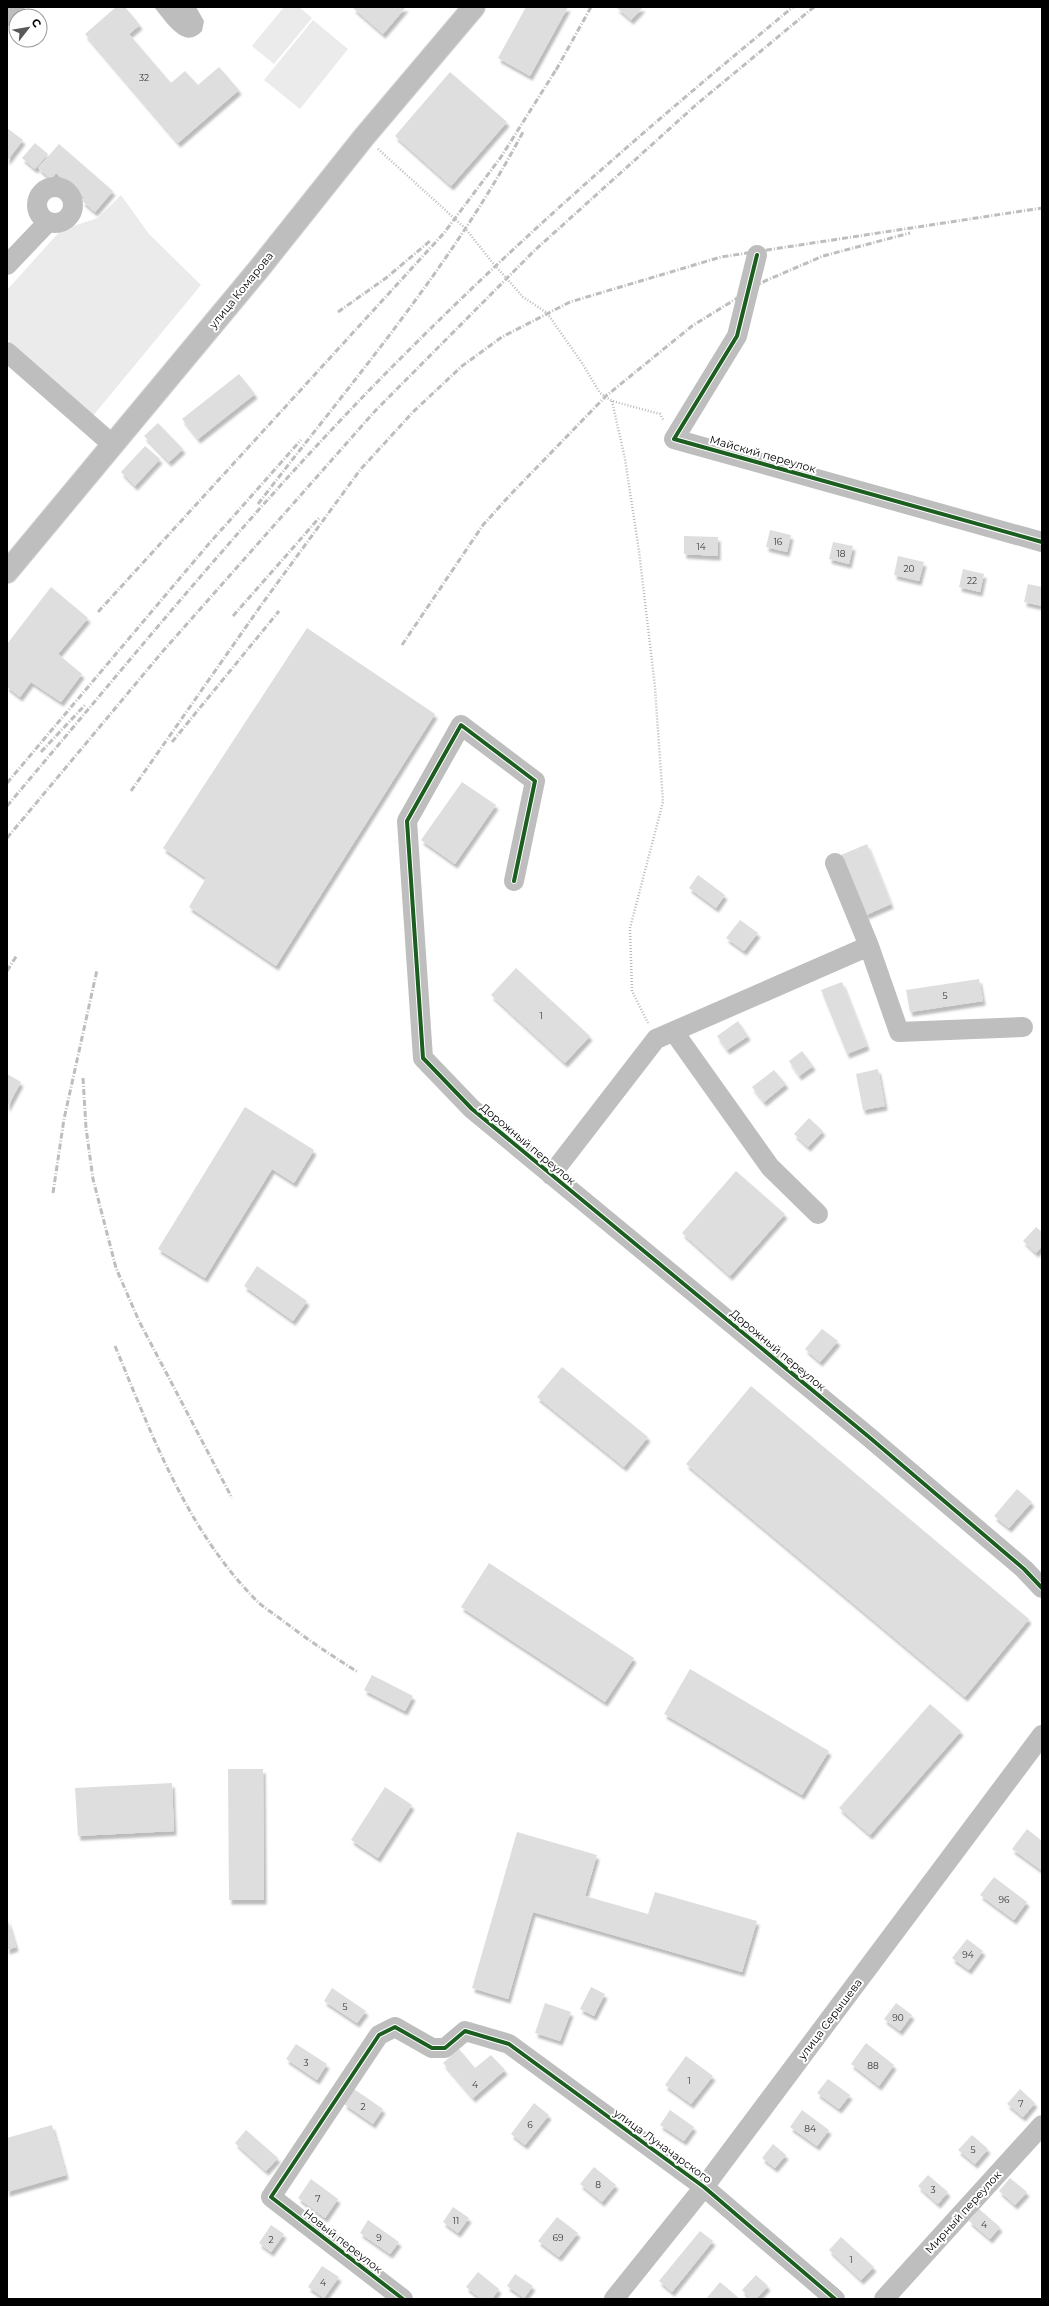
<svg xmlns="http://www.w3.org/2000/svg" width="1049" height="2306" viewBox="0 0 1049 2306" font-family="Montserrat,sans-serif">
<defs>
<filter id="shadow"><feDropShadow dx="2.5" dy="4.5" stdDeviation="1" flood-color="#0004"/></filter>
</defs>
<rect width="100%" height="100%" fill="#fff"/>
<path fill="#ebebeb" d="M 284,7 L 299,7 L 312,18 L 274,64 L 252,46 Z
M 313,20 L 348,49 L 300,109 L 264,80 Z
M 121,195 L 149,234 L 201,285 L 92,417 L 7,339 L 7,290 L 61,230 L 98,218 Z"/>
<path fill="#bdbdbd" d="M 154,7 L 196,7 L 204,21 L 202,31 C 184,51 166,21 154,7 Z"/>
<path fill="#dedede" filter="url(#shadow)" d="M 116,7 L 125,7 L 140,25 L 129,34 L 171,83 L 185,71 L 198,85 L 219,67 L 239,90 L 178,143 L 85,34 Z
M 354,7 L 406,7 L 383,34 L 353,8 Z
M 526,7 L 568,7 L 530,76 L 498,58 Z
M 616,7 L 643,7 L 631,20 Z
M 450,72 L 507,122 L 451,186 L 395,136 Z
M 7,128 L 23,140 L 7,161 Z
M 35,143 L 48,154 L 35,169 L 22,158 Z
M 59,144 L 113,191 L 95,212 L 82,201 L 85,198 L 56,173 L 51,179 L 38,168 Z
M 239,374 L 255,394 L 198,439 L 182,419 Z
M 158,423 L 183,449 L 169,462 L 144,436 Z
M 145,446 L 160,459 L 135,486 L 121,472 Z
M 770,530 L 791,535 L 787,552 L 766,547 Z
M 684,536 L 718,537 L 718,556 L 684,554 Z
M 833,542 L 853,546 L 849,564 L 829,559 Z
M 898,556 L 924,562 L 919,581 L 894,575 Z
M 963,569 L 984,574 L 980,592 L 959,587 Z
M 1028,584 L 1042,587 L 1042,606 L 1024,602 Z
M 51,587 L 88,618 L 58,654 L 82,674 L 61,702 L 31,682 L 20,697 L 7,687 L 7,644 Z
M 307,628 L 435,714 L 276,966 L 189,907 L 206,878 L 163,848 Z
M 462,782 L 496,805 L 455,864 L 421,840 Z
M 867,844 L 891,904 L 866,915 L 841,855 Z
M 698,875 L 725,895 L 716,908 L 689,888 Z
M 740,920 L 758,933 L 744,951 L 726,938 Z
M 516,968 L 590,1036 L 565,1063 L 491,995 Z
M 979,979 L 983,1001 L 910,1012 L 906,990 Z
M 842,982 L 867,1046 L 847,1054 L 821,990 Z
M 738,1021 L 748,1036 L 727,1050 L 717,1036 Z
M 802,1051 L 813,1066 L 799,1076 L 789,1061 Z
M 878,1069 L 885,1106 L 863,1110 L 856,1074 Z
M 774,1070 L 786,1084 L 764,1102 L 752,1087 Z
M 7,1074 L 21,1082 L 7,1108 Z
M 245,1107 L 314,1150 L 294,1183 L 272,1169 L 205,1278 L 158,1249 Z
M 809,1118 L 823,1131 L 808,1147 L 794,1134 Z
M 736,1171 L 785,1214 L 730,1276 L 682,1233 Z
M 1036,1227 L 1042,1232 L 1042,1246 L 1036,1253 L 1023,1241 Z
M 257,1266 L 307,1301 L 293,1321 L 244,1286 Z
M 822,1329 L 838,1341 L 820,1362 L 805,1349 Z
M 562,1367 L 648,1437 L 624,1467 L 537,1397 Z
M 751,1386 L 1029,1619 L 965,1697 L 686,1464 Z
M 1017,1489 L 1032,1502 L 1009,1528 L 994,1516 Z
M 489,1563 L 634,1658 L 605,1702 L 461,1607 Z
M 690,1669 L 829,1751 L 802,1795 L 664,1714 Z
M 372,1675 L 413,1696 L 405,1711 L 364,1690 Z
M 930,1704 L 961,1731 L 870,1835 L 839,1808 Z
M 228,1769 L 263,1769 L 264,1900 L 229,1900 Z
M 172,1783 L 174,1831 L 78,1836 L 75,1788 Z
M 385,1787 L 412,1805 L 378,1858 L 351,1840 Z
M 1027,1829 L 1042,1841 L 1041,1870 L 1012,1849 Z
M 517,1832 L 597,1855 L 585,1896 L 648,1914 L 655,1892 L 757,1921 L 742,1972 L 533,1912 L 508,1999 L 472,1988 Z
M 994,1877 L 1027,1902 L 1014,1920 L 980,1895 Z
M 7,1918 L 16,1947 L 7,1950 Z
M 967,1939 L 983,1951 L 969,1970 L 952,1958 Z
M 591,1987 L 605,1994 L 594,2016 L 580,2009 Z
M 332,1988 L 366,2011 L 357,2023 L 324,2001 Z
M 545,2003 L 571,2012 L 560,2041 L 535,2033 Z
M 896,2003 L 912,2015 L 900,2031 L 884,2019 Z
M 866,2043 L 894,2065 L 879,2086 L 851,2064 Z
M 296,2044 L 327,2064 L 317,2080 L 286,2059 Z
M 459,2049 L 475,2068 L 491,2055 L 505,2070 L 473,2098 L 443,2063 Z
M 686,2056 L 713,2076 L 691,2104 L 665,2085 Z
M 828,2079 L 850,2095 L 839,2109 L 817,2093 Z
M 354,2089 L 383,2109 L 373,2124 L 344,2104 Z
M 1020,2089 L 1035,2103 L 1023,2117 L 1007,2104 Z
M 534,2103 L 549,2115 L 525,2145 L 511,2134 Z
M 670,2110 L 694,2127 L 684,2141 L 660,2125 Z
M 802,2110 L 829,2130 L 817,2146 L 790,2127 Z
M 52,2125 L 66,2175 L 7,2192 L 7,2138 Z
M 246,2130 L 278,2158 L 266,2171 L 235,2143 Z
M 972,2135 L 988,2149 L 975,2164 L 958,2150 Z
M 773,2144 L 786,2155 L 775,2168 L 762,2158 Z
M 594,2167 L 616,2185 L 602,2202 L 580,2184 Z
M 928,2175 L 948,2192 L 938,2204 L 918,2186 Z
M 1010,2178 L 1027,2192 L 1015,2205 L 999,2191 Z
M 311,2179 L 338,2199 L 325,2218 L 298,2198 Z
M 453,2207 L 469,2218 L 458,2233 L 443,2222 Z
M 979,2209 L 1000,2227 L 990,2239 L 969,2221 Z
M 557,2217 L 578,2233 L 559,2257 L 538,2241 Z
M 368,2220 L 399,2242 L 390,2254 L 360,2233 Z
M 271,2225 L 284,2234 L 271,2252 L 259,2243 Z
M 700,2231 L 713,2241 L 672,2292 L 659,2281 Z
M 841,2237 L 874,2267 L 861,2280 L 829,2250 Z
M 322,2266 L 339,2277 L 324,2298 L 308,2287 Z
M 478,2272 L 499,2289 L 492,2299 L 481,2299 L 466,2287 Z
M 515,2274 L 533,2286 L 524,2298 L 507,2286 Z
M 756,2275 L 768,2286 L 756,2299 L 751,2299 L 742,2290 Z
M 720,2282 L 740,2299 L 706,2299 Z"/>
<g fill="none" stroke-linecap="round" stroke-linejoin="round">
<defs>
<path id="major" d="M 7,572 L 258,270 L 364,137 L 474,7"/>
</defs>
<use href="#major" stroke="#dbdbdb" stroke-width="24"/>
<path stroke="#b9b9b9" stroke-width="2.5" stroke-dasharray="1 2" stroke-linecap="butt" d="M 378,149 L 465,228 L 492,262 L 523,297 L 547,313 L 582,363 L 600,393 L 612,401 L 660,414 L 664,421
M 612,401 L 625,459 L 639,551 L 655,687 L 663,802 L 630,928 L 632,991 L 648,1023"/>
<path stroke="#bebebe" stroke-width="20" d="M 7,16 L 15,7
M37 205a18 18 0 1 1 36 0a18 18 0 1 1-36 0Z
M 757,255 L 737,336 L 674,439 L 1042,542
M 7,265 L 48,222
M 7,352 L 113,445
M 835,863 L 869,946 L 899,1032 L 1023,1027
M 514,881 L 535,781 L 461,725 L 407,821 L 423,1058 L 472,1109 L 869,1437 L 1024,1569 L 1042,1588
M 674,1032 L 770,1167 L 818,1214
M 551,1175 L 656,1039 L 869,946
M 403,2299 L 271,2197 L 379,2035 L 395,2027 L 432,2048 L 445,2048 L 465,2031 L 509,2044 L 704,2187 L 835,2299
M 614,2299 L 704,2187 L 1042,1735
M 884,2299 L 1042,2125"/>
<use href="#major" stroke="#bebebe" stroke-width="22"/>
<path stroke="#bebebe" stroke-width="3" stroke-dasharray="6 2 1 2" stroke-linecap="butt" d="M 556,70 L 591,7
M 338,312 L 386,278 L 430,241
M 258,504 C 350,384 452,266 523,132
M 98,612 L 444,233 L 501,157 L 559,65
M 233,616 L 320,517
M 402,645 L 483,525 L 511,494 L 606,396 L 692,326 L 765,281 L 823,256 L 910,233
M 172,742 L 279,611
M 41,752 L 85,705
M 7,783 L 207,546 L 301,440
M 131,791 L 262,604 L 360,470 L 413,412 L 462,366 L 502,337 L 570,302 L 721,257 L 1042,208
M 7,806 C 139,650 268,489 414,345 C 534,225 662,115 793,7
M 7,838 L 163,651 L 376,410 L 535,250 L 697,104 L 814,7
M 7,971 L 17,955
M 83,1078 L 86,1128 L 93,1179 L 116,1268 L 139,1321 L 232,1498
M 53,1193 L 64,1119 L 97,970
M 115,1346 C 152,1435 186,1528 254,1598 C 261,1606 270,1611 278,1617 C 304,1637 330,1655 358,1672"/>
<defs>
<path id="cycleway" d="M 757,255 L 737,336 L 674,439 L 1042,542
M 514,881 L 535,781 L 461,725 L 407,821 L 423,1058 L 472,1109 L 869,1437 L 1024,1569 L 1042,1588
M 403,2299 L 271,2197 L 379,2035 L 395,2027 L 432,2048 L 445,2048 L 465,2031 L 509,2044 L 704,2187 L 835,2299"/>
</defs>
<use href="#cycleway" stroke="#fff" stroke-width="6"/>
<use href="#cycleway" stroke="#1b5e20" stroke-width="4"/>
</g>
<g text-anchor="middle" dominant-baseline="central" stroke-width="4" stroke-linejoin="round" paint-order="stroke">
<g font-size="9" fill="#383838">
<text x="144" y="77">32</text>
<text x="778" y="541">16</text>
<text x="701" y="546">14</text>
<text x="841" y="553">18</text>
<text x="909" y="568">20</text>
<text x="972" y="580">22</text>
<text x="945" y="995">5</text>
<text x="541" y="1015">1</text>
<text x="1004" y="1899">96</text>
<text x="968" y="1954">94</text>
<text x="345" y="2006">5</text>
<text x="898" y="2017">90</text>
<text x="306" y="2062">3</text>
<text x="873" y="2065">88</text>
<text x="689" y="2080">1</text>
<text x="475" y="2084">4</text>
<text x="1021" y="2103">7</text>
<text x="363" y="2106">2</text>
<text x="530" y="2124">6</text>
<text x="810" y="2128">84</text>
<text x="973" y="2149">5</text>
<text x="598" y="2184">8</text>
<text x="933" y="2189">3</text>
<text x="318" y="2198">7</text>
<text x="456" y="2220">11</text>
<text x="984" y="2224">4</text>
<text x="379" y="2237">9</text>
<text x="558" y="2237">69</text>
<text x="271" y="2239">2</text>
<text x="851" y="2259">1</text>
<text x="323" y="2282">4</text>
</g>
<g font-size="11" fill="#000" stroke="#fff">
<text transform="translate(241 290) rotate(-51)">улица Комарова</text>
<text transform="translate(763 454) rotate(16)">Майский переулок</text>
<text transform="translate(528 1144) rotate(40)">Дорожный переулок</text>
<text transform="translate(778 1350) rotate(40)">Дорожный переулок</text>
<text transform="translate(830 2019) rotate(-53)">улица Серышева</text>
<text transform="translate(663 2146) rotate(36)">улица Луначарского</text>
<text transform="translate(963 2212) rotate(-48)">Мирный переулок</text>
<text transform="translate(343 2241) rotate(38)">Новый переулок</text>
</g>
</g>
<rect width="1049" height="2306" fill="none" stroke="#000000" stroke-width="16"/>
<g transform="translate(28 28) rotate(59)"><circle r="19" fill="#ffffff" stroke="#999999"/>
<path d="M0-3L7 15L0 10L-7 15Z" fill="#595959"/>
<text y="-6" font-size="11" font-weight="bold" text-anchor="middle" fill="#000000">С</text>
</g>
</svg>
